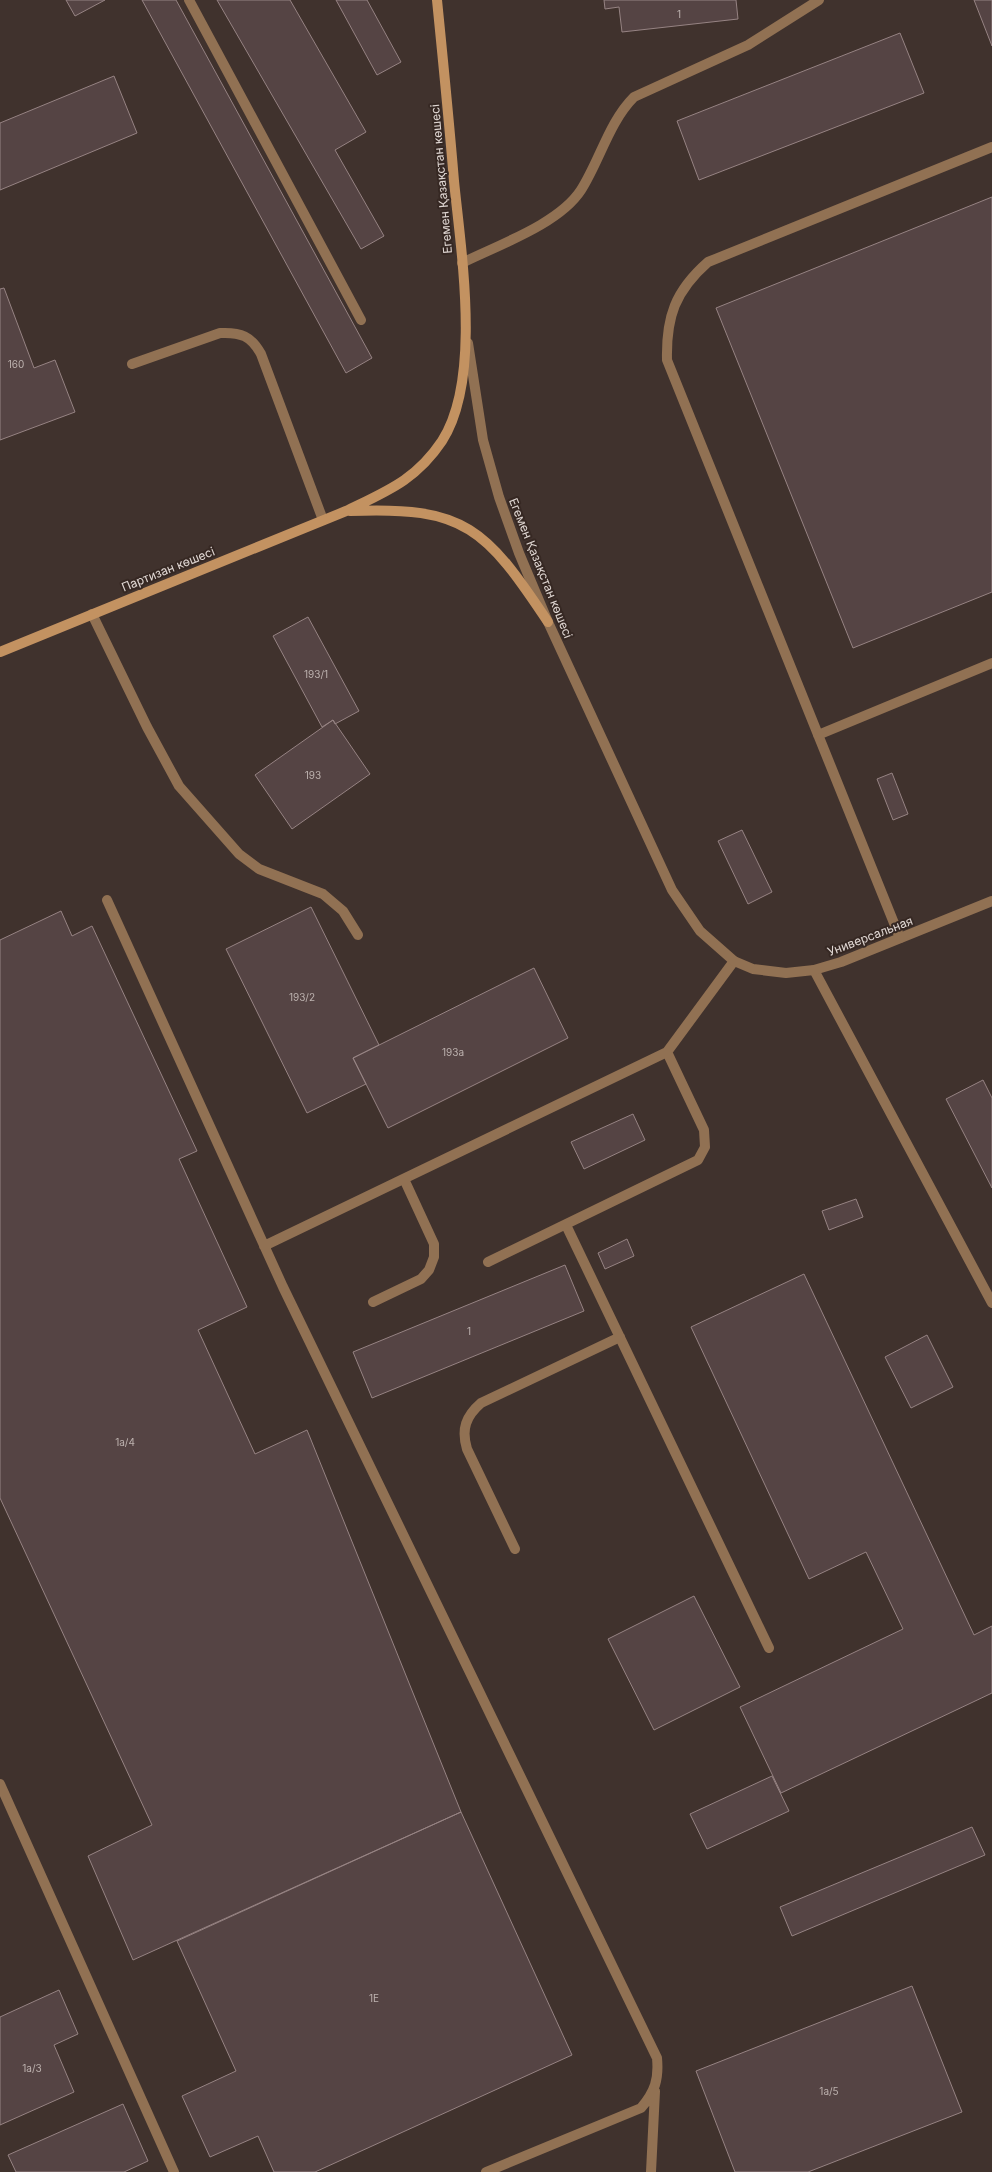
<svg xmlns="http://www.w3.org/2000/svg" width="992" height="2172" viewBox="0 0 992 2172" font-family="Inter,sans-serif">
<rect width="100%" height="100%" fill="#40322d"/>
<path fill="#544" stroke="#968383" d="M 66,0 L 105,0 L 75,16 Z
M 142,0 L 176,0 L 372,358 L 346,373 Z
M 217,0 L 290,0 L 366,132 L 335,150 L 384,236 L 361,249 Z
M 336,0 L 367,0 L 401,62 L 377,75 Z
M 604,0 L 736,0 L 738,19 L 622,32 L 619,7 L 605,9 Z
M 974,0 L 992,0 L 992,46 Z
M 900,33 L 924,93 L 699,180 L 677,121 Z
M 114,76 L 137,133 L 0,190 L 0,123 Z
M 992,197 L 992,592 L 853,648 L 716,308 Z
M 4,288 L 34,368 L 55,360 L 75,412 L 0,440 L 0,289 Z
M 308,617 L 359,711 L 335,724 L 333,720 L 322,727 L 273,636 Z
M 333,720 L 370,774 L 292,829 L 255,775 Z
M 892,773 L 908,814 L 893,820 L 877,779 Z
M 742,830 L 772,892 L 748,904 L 718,841 Z
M 311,907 L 379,1045 L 353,1058 L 366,1084 L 307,1113 L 226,949 Z
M 61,911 L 72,936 L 92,926 L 197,1151 L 179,1159 L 247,1307 L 198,1330 L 255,1454 L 307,1430 L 461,1812 L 133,1960 L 88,1856 L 152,1825 L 0,1498 L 0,940 Z
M 534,968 L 568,1038 L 388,1128 L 353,1058 Z
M 983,1080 L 992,1098 L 992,1188 L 946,1099 Z
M 633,1114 L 645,1140 L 584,1169 L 571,1142 Z
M 856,1199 L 863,1217 L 829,1230 L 822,1211 Z
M 627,1239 L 634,1256 L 605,1269 L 598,1253 Z
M 565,1265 L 584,1311 L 372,1398 L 353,1352 Z
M 804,1274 L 974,1635 L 992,1626 L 992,1693 L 781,1793 L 740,1707 L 903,1629 L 866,1552 L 809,1579 L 691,1327 Z
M 927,1335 L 953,1387 L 911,1408 L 885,1357 Z
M 694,1596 L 740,1687 L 654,1730 L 608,1639 Z
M 772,1776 L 789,1811 L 707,1849 L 690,1814 Z
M 461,1812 L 572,2055 L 315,2172 L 274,2172 L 258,2136 L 210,2157 L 182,2096 L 236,2071 L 177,1941 Z
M 972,1827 L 985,1855 L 792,1936 L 780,1907 Z
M 912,1986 L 962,2112 L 808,2172 L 735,2172 L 696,2071 Z
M 59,1990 L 78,2034 L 54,2045 L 74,2092 L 0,2125 L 0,2017 Z
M 123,2104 L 148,2161 L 124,2172 L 16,2172 L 8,2155 Z"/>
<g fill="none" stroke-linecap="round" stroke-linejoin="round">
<path stroke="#917153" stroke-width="10" d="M 189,0 L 361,320
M 462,263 C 498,245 559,224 581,190 C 600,160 609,122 634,97 L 748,45 L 819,0
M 132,364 L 220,333 C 241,332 251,336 261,354 L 323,520
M 92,614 L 147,727 L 179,786 L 239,854 L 259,869 L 323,894 L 343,911 L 358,935
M 818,735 L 992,663
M 107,900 L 283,1287 L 657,2058 C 659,2079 655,2092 641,2108 L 486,2172
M 900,938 L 667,360 C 666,317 675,291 708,262 L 992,147
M 814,970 L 992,1303
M 566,1225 L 769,1648
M 264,1246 L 667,1052 L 734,961
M 488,1262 L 698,1160 L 705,1147 L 704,1130 L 667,1052
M 373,1302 L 421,1279 L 429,1270 L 434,1257 L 434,1244 L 404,1179
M 515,1549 L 467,1449 C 461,1429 466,1416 481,1403 L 620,1337
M 0,1784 L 174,2172
M 651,2172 L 655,2091"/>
<path stroke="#917153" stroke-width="10" d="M 468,343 L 483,440 L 499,497 L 519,553 L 548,622 L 672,890 L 700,931 L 734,961 L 753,969 L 786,973 L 814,970 L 841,962 L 992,901"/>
<path stroke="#c39261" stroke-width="10" d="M 350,511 C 466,506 486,529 548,622
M 0,652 L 346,511 C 387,491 416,480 442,441 C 482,379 461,252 454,181 C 449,120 443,60 437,0"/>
</g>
<g text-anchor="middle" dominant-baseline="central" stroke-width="4" stroke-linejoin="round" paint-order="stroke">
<g font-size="10" fill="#bdb2af">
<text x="679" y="14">1</text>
<text x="16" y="364">160</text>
<text x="316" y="674">193/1</text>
<text x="313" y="775">193</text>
<text x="302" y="997">193/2</text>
<text x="453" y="1052">193а</text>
<text x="469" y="1331">1</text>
<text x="125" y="1442">1а/4</text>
<text x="374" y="1998">1Е</text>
<text x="32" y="2068">1а/3</text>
<text x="829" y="2091">1а/5</text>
</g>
<g font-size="12" fill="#e0d7d3" stroke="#362823">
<text transform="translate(441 179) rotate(-95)">Егемен Қазақстан көшесі</text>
<text transform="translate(541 568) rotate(68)">Егемен Қазақстан көшесі</text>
<text transform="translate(168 569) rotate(-22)">Партизан көшесі</text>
<text transform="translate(870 936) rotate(-21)">Универсальная</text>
</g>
</g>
</svg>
